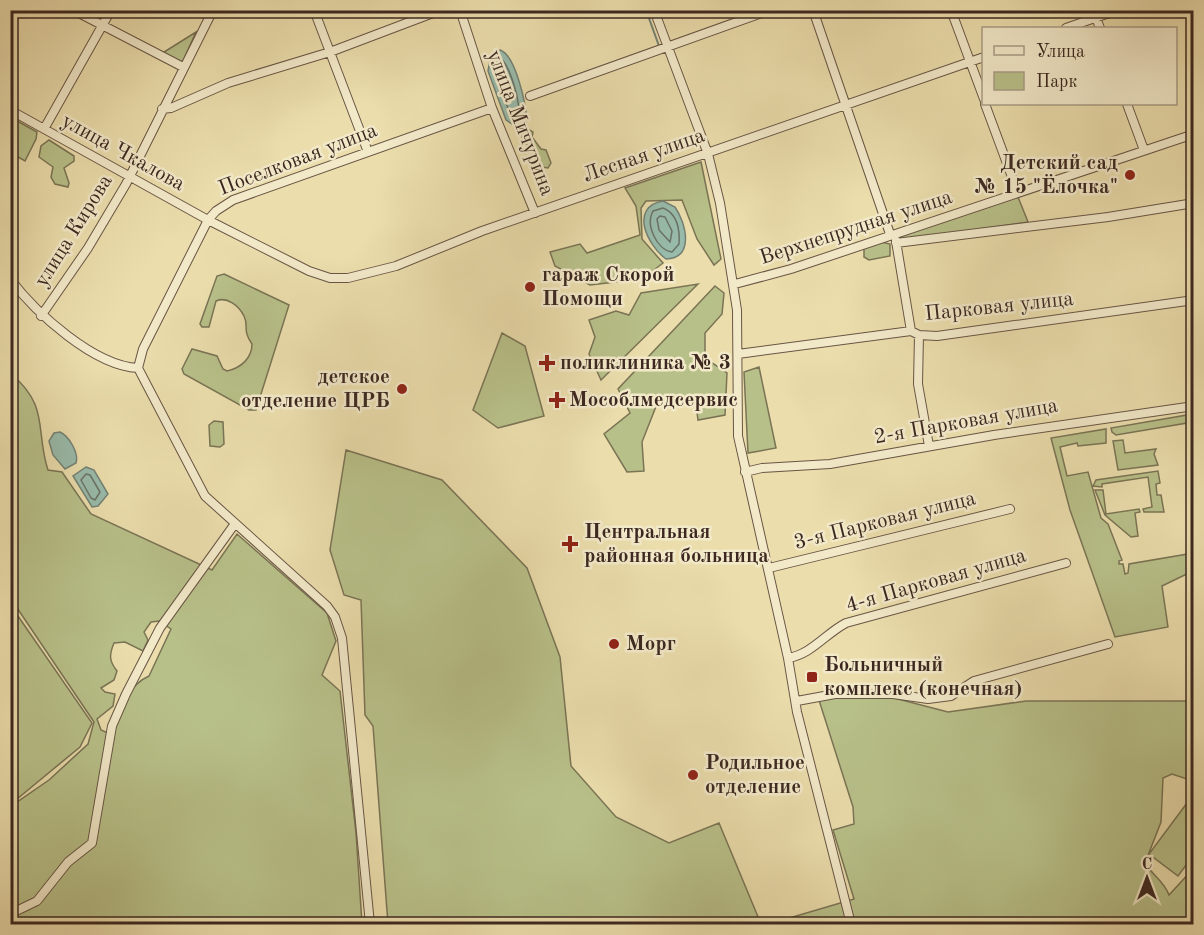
<svg xmlns="http://www.w3.org/2000/svg" width="1204" height="935" viewBox="0 0 1204 935" font-family="'Old Standard TT',serif">
<rect width="100%" height="100%" fill="#ebddac"/>
<filter id="stains"><feTurbulence type="fractalNoise" baseFrequency=".00333" numOctaves="4"/><feColorMatrix values="0 0 0 0 .2 0 0 0 0 .09 0 0 0 0 .02 0 0 0 .5 -.17"/></filter>
<radialGradient id="worn" r=".72"><stop offset=".6" stop-color="#630" stop-opacity="0"/><stop offset="1" stop-color="#630" stop-opacity=".3"/></radialGradient>
<path fill="#b8c089" stroke="#7a7455" stroke-width="1.5" fill-rule="evenodd" d="M 196,32 L 183,61 L 179,62 L 161,54 Z
M 10,117 L 37,132 L 36,139 L 25,161 L 11,153 Z
M 528,129 L 533,132 L 532,137 L 541,149 L 546,150 L 551,163 L 548,168 L 534,166 L 531,159 L 532,152 L 522,138 L 521,132 Z
M 49,140 L 74,156 L 74,161 L 64,168 L 69,183 L 68,187 L 55,184 L 51,177 L 53,167 L 39,157 L 41,146 Z
M 701,162 L 721,259 L 714,265 L 697,239 L 682,200 L 646,201 L 641,208 L 642,239 L 663,263 L 642,279 L 590,285 L 555,266 L 550,252 L 580,244 L 587,253 L 640,235 L 636,206 L 625,188 Z
M 1018,197 L 1028,222 L 901,240 L 900,236 Z
M 881,242 L 890,244 L 890,256 L 869,260 L 864,257 L 864,248 Z
M 224,274 L 289,305 L 256,410 L 249,410 L 184,374 L 182,369 L 192,349 L 217,356 L 223,369 L 227,371 C 241,368 252,358 252,344 C 242,330 249,326 244,316 C 239,306 227,296 216,301 L 209,327 L 202,327 L 200,324 L 217,276 Z
M 698,284 L 601,380 L 589,354 L 595,337 L 589,320 L 616,311 L 629,315 L 641,293 Z
M 715,286 L 724,293 L 722,314 L 705,333 L 705,358 L 727,373 L 725,415 L 698,420 L 695,396 L 657,404 L 642,442 L 644,471 L 627,472 L 604,434 L 630,413 L 618,389 Z
M 502,333 L 525,346 L 544,416 L 498,428 L 473,410 Z
M 759,367 L 776,448 L 748,453 L 744,372 Z
M 11,374 C 50,406 35,431 48,470 L 62,472 L 91,514 L 212,570 L 237,534 L 327,613 L 336,641 L 322,675 L 340,691 L 356,833 L 362,924 L 11,924 L 10,807 L 49,780 L 88,744 L 94,722 L 11,599 L 11,562 L 14,553 L 10,548 ZM 159,621 L 171,629 L 149,676 C 126,686 120,713 112,735 L 101,730 L 97,719 L 113,706 L 115,694 L 105,692 L 101,688 L 114,680 L 117,671 C 109,661 109,655 114,643 L 125,642 L 143,651 L 148,640 L 144,632 L 151,622 Z
M 1193,414 L 1193,422 L 1116,435 L 1112,432 L 1111,428 Z
M 214,421 L 223,422 L 224,444 L 220,447 L 210,446 L 209,425 Z
M 1106,429 L 1106,443 L 1078,446 L 1077,443 L 1060,447 L 1067,476 L 1088,472 L 1101,518 L 1108,524 L 1122,560 L 1119,561 L 1119,564 L 1123,564 L 1125,574 L 1128,573 L 1129,564 L 1194,553 L 1193,571 L 1162,586 L 1168,627 L 1115,637 L 1070,510 L 1051,438 Z
M 1123,440 L 1125,453 L 1156,449 L 1154,454 L 1158,465 L 1118,470 L 1113,441 Z
M 346,450 L 442,480 L 527,568 L 560,657 L 571,766 L 616,817 L 669,843 L 719,823 L 761,924 L 388,924 L 373,726 L 365,715 L 361,600 L 344,595 L 330,550 Z
M 1158,471 L 1160,483 L 1156,484 L 1157,495 L 1161,495 L 1164,512 L 1144,512 L 1143,509 L 1152,507 L 1148,477 L 1102,484 L 1102,487 L 1093,486 L 1096,480 Z
M 1095,490 L 1103,490 L 1106,514 L 1139,509 L 1140,512 L 1135,513 L 1138,536 L 1131,537 L 1105,515 Z
M 11,606 L 92,723 L 80,747 L 11,804 Z
M 818,697 L 894,698 L 948,712 L 1026,701 L 1193,701 L 1193,781 L 1172,774 L 1163,778 L 1161,822 L 1145,863 C 1153,876 1164,881 1169,895 L 1193,869 L 1193,924 L 769,924 L 854,899 L 833,830 L 854,824 L 853,807 Z
M 1190,799 L 1193,802 L 1193,856 L 1178,876 L 1149,854 Z"/>
<path fill="#98bbab" stroke="#738074" stroke-width="1.5" d="M 500,50 C 516,55 526,105 527,121 L 522,125 L 512,124 L 506,120 L 488,71 L 491,55 Z
M 663,201 L 675,207 C 686,223 695,258 666,259 C 647,245 629,207 663,201 Z
M 60,432 C 69,436 79,453 76,463 L 65,469 L 53,455 L 49,441 L 54,433 Z
M 86,467 L 94,470 L 108,494 L 98,506 L 92,507 L 73,476 Z"/>
<g fill="none" stroke-linecap="round" stroke-linejoin="round">
<path stroke="#6a7266" stroke-width="1.5" d="M 498,57 C 509,60 523,108 518,119 L 511,116 L 494,71 L 494,61 Z
M 663,208 C 678,214 680,229 679,244 L 672,252 C 657,250 645,225 653,211 Z
M 660,216 L 665,217 L 672,231 L 670,242 L 659,230 L 657,219 Z
M 86,474 L 90,475 L 100,492 L 95,500 L 91,498 L 81,480 Z"/>
<path stroke="#738074" stroke-width="2" d="M 563,80 L 659,46 L 646,10"/>
<defs>
<path id="minor" d="M 73,10 L 183,67
M 314,10 L 368,152
M 460,10 L 492,108 L 535,213
M 654,10 L 708,154 L 720,203 L 737,310 L 738,436 L 788,658 L 797,712 L 851,924
M 813,10 L 890,234
M 951,10 L 984,99
M 1093,10 L 1100,28
M 1066,28 L 1118,10
M 530,96 L 770,10
M 985,104 L 1018,193
M 1127,104 L 1144,150
M 162,109 L 171,108 L 228,83 L 330,52 L 441,10
M 10,110 L 208,220 L 309,271 L 330,278 L 348,278 L 396,266 L 482,231 L 984,57
M 44,129 L 111,10
M 896,241 L 911,331
M 896,243 L 1108,217 L 1194,203
M 10,279 C 36,313 94,366 138,368
M 735,284 L 791,269 L 1194,134
M 41,316 L 88,248 L 126,184 L 213,10
M 919,335 L 918,384 L 929,446
M 738,354 L 911,331 L 919,335 L 937,336 L 1194,300
M 138,368 L 205,496 L 327,606 L 335,617 L 342,638 L 370,924
M 138,368 L 143,349 L 208,220 L 216,211 L 233,200 L 492,108
M 745,472 L 762,468 L 830,464 L 994,435 L 1194,406
M 769,568 L 1010,509
M 788,658 C 812,654 825,634 846,623 L 1066,563
M 797,701 L 835,694 L 893,694 L 928,699 L 951,696 L 974,681 L 1108,644
M 10,914 L 37,901 L 68,862 L 92,843 L 112,726 L 126,694 L 160,628 L 234,525"/>
</defs>
<use href="#minor" stroke="#685544" stroke-width="10"/>
<use href="#minor" stroke="#f2e9c9" stroke-width="8"/>
</g>
<g fill="#8f2418" stroke="#f2e9c9" stroke-width="2">
<circle cx="1130" cy="175" r="6"/>
<circle cx="530" cy="287" r="6"/>
<path d="M544 354h6v6h6v6h-6v6h-6v-6h-6v-6h6z"/>
<circle cx="402" cy="389" r="6"/>
<path d="M554 391h6v6h6v6h-6v6h-6v-6h-6v-6h6z"/>
<path d="M567 535h6v6h6v6h-6v6h-6v-6h-6v-6h6z"/>
<circle cx="614" cy="644" r="6"/>
<rect x="806" y="671" width="12" height="12" rx="3"/>
<circle cx="693" cy="775" r="6"/>
</g>
<g text-anchor="middle" dominant-baseline="central" stroke-width="5" stroke-linejoin="round" paint-order="stroke">
<g font-size="21" fill="#3c2821" stroke="#f2e9c9">
<text transform="translate(520 123) rotate(69)">улица Мичурина</text>
<text transform="translate(123 153) rotate(29)">улица Чкалова</text>
<text transform="translate(644 156) rotate(-19)">Лесная улица</text>
<text transform="translate(298 160) rotate(-21)">Поселковая улица</text>
<text transform="translate(856 228) rotate(-18)">Верхнепрудная улица</text>
<text transform="translate(74 231) rotate(-58)">улица Кирова</text>
<text transform="translate(999 307) rotate(-6)">Парковая улица</text>
<text transform="translate(966 422) rotate(-10)">2-я Парковая улица</text>
<text transform="translate(885 521) rotate(-14)">3-я Парковая улица</text>
<text transform="translate(936 581) rotate(-16)">4-я Парковая улица</text>
</g>
<g font-size="21" font-weight="bold" fill="#3c2821" stroke="#f2e9c9" text-anchor="start">
<text x="1118" y="163" text-anchor="end">Детский сад<tspan x="1118" dy="24">№ 15 "Ёлочка"</tspan></text>
<text x="542" y="275">гараж Скорой<tspan x="542" dy="24">Помощи</tspan></text>
<text x="560" y="363">поликлиника № 3</text>
<text x="390" y="377" text-anchor="end">детское<tspan x="390" dy="24">отделение ЦРБ</tspan></text>
<text x="569" y="400">Мособлмедсервис</text>
<text x="584" y="532">Центральная<tspan x="584" dy="24">районная больница</tspan></text>
<text x="626" y="644">Морг</text>
<text x="824" y="665">Больничный<tspan x="824" dy="24">комплекс (конечная)</tspan></text>
<text x="705" y="763">Родильное<tspan x="705" dy="24">отделение</tspan></text>
</g>
</g>
<rect width="1204" height="935" fill="none" stroke="#ebddac" stroke-width="36"/>
<rect x="12" y="12" width="1180" height="911" fill="none" stroke="#3c2821" stroke-width="3"/>
<rect x="18" y="18" width="1168" height="899" fill="none" stroke="#3c2821" stroke-width="1.5"/>
<rect x="982" y="27" width="195" height="78" fill="#f2e9c9" stroke="#a99c86" stroke-width="1.5"/>
<rect x="994" y="46" width="30" height="9" fill="#f2e9c9" stroke="#a99c86" stroke-width="1.5"/>
<text x="1036" y="57" font-size="18" fill="#3c2821">Улица</text>
<rect x="994" y="72" width="30" height="18" fill="#b8c089" stroke="#a99c86" stroke-width="1.5"/>
<text x="1036" y="87" font-size="18" fill="#3c2821">Парк</text>
<g transform="translate(1147 878)" stroke="#f2e9c9" stroke-width="4.5" paint-order="stroke">
<path d="M0-4.5L10 22L0 15L-10 22Z" fill="#3c2821"/>
<text y="-9" font-size="16" font-weight="bold" text-anchor="middle" fill="#3c2821">С</text>
</g>
<rect width="100%" height="100%" filter="url(#stains)"/>
<rect width="100%" height="100%" fill="url(#worn)"/>
</svg>
